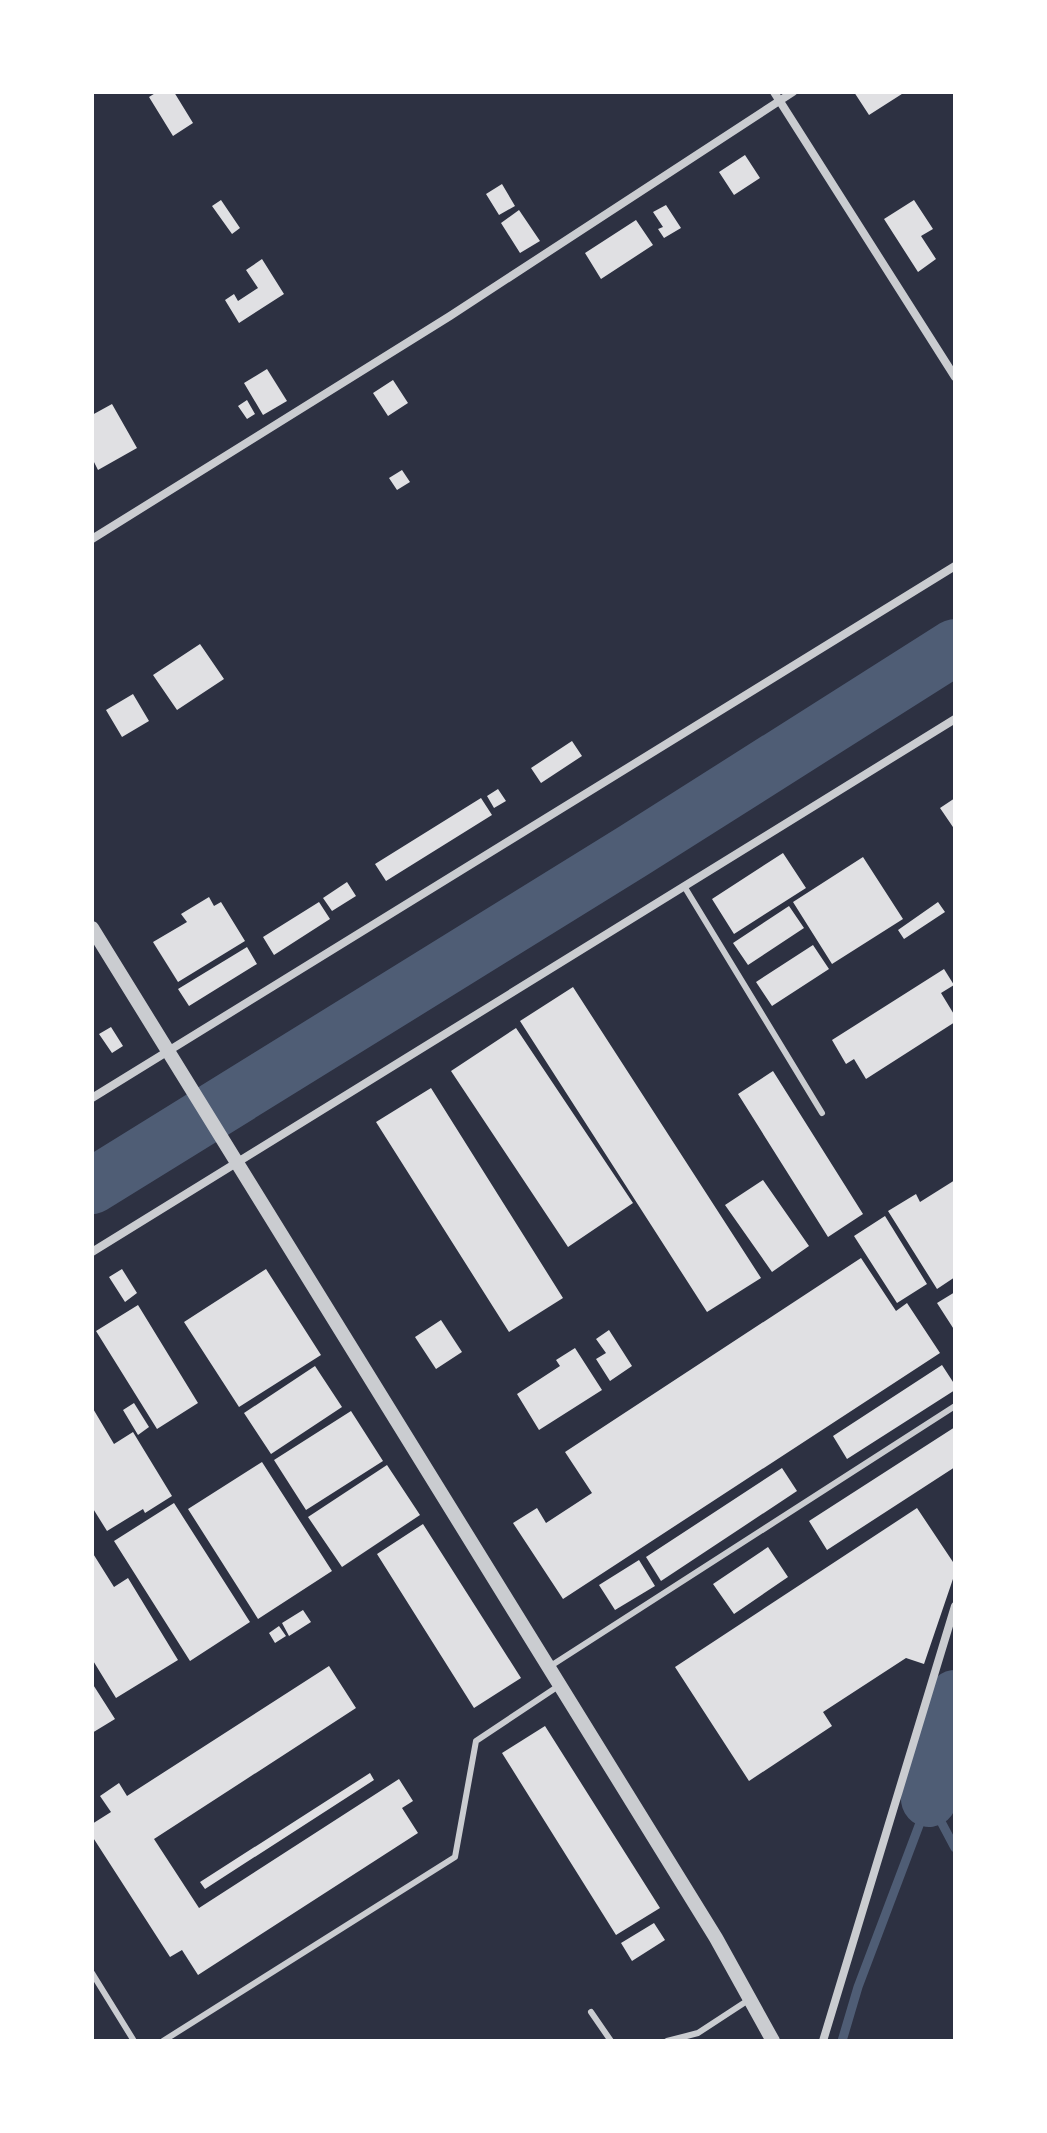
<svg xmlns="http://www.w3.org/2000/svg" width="1047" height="2133" viewBox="0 0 1047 2133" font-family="Poppins,sans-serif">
<rect width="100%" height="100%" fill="#2d3142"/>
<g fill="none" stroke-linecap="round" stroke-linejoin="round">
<path stroke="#4f5d75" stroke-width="9" d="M 929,1799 L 955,1848
M 842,2041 L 858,1987 L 929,1799"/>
<path stroke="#4f5d75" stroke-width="56" d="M 92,1186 L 633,851 L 955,647
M 929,1799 L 955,1698"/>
</g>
<path fill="#e0e0e3" d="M 157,92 L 174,92 L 193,123 L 173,136 L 149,97 Z
M 854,92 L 905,92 L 869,115 Z
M 745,155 L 760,178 L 734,195 L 719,172 Z
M 502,184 L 515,206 L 499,215 L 486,194 Z
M 221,200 L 240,228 L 232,234 L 212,206 Z
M 914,200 L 933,229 L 921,236 L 936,259 L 918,272 L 884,219 Z
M 666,205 L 681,228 L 664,238 L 658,229 L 663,227 L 653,212 Z
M 519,210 L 540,241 L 520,253 L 501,223 Z
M 636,220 L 653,245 L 601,279 L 585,253 Z
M 262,259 L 284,294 L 239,323 L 225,300 L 234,294 L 238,301 L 258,288 L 246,270 Z
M 267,369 L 287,401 L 263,415 L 244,383 Z
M 393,380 L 408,403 L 388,416 L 373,393 Z
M 247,400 L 255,414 L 247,419 L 238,406 Z
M 112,404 L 137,448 L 98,470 L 92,458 L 92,415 Z
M 402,470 L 410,482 L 397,490 L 389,478 Z
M 200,644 L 224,679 L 177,710 L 153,675 Z
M 133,694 L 149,721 L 122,737 L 106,710 Z
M 572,741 L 582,756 L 541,783 L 531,768 Z
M 498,789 L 506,801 L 494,808 L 487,796 Z
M 481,798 L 492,815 L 386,881 L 375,864 Z
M 955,798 L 955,830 L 940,808 Z
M 783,853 L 806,888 L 734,934 L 712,899 Z
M 863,857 L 903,919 L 832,964 L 793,902 Z
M 347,882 L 356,896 L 332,911 L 323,898 Z
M 209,897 L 214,906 L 221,902 L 245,941 L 178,982 L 153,942 L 187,922 L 181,914 Z
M 319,902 L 330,919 L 274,955 L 263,937 Z
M 938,902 L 945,912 L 904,939 L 898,930 Z
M 789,906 L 804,928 L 748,965 L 733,943 Z
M 813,945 L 829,969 L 772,1006 L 756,982 Z
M 247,947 L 257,964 L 189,1006 L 178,989 Z
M 944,969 L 954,985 L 941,993 L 955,1016 L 955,1022 L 866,1079 L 854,1059 L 846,1064 L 832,1040 Z
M 573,987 L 761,1278 L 707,1312 L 520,1021 Z
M 111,1027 L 123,1046 L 112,1053 L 99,1034 Z
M 516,1028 L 633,1203 L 568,1247 L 451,1071 Z
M 773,1071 L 863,1214 L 828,1237 L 738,1094 Z
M 431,1088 L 563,1298 L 509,1332 L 376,1122 Z
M 763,1180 L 809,1246 L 772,1272 L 725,1205 Z
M 955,1180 L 955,1277 L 937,1289 L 888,1211 L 916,1194 L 920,1202 Z
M 885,1216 L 927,1284 L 897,1303 L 854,1236 Z
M 861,1258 L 896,1311 L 907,1303 L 940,1353 L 563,1599 L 513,1523 L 537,1508 L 546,1523 L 592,1493 L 565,1452 Z
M 122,1269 L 137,1293 L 125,1302 L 109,1277 Z
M 266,1269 L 321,1355 L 239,1407 L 184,1322 Z
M 955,1292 L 955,1331 L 937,1303 Z
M 138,1305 L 198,1403 L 157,1429 L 96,1331 Z
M 441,1320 L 462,1352 L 436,1369 L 415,1337 Z
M 609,1330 L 632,1366 L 610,1381 L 596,1359 L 606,1353 L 596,1339 Z
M 575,1348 L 602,1390 L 539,1430 L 517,1394 L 560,1366 L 556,1360 Z
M 942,1365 L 955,1385 L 955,1390 L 847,1459 L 833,1436 Z
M 315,1366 L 342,1407 L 271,1454 L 244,1413 Z
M 134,1403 L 149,1427 L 138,1435 L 123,1410 Z
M 92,1407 L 114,1444 L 133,1432 L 172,1496 L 145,1513 L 143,1509 L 107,1531 L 92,1507 Z
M 351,1411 L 383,1461 L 306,1510 L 274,1460 Z
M 955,1427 L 955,1467 L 827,1550 L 809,1521 Z
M 262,1462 L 332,1571 L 258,1619 L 188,1509 Z
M 387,1465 L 420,1515 L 342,1567 L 308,1517 Z
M 782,1468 L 797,1491 L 661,1581 L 646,1557 Z
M 174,1503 L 250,1622 L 190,1661 L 114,1541 Z
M 917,1508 L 955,1565 L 955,1573 L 924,1664 L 906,1658 L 823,1712 L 832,1726 L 749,1781 L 675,1667 Z
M 423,1524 L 521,1678 L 474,1708 L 377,1554 Z
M 768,1547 L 788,1577 L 734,1614 L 713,1584 Z
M 92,1552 L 114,1587 L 128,1578 L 178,1660 L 116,1698 L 92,1659 Z
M 639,1560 L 655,1586 L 615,1610 L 599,1585 Z
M 303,1610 L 311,1622 L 289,1636 L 282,1623 Z
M 279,1626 L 286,1636 L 275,1643 L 269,1633 Z
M 329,1666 L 356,1708 L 154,1839 L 199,1908 L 399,1779 L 413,1801 L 402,1808 L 418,1833 L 198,1975 L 182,1950 L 170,1957 L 92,1836 L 92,1824 L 111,1812 L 100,1796 L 119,1783 L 127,1796 Z
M 92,1683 L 115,1719 L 92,1733 Z
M 545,1726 L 660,1908 L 616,1935 L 502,1753 Z
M 370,1773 L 374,1780 L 205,1889 L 200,1882 Z
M 654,1923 L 665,1940 L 632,1961 L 621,1943 Z"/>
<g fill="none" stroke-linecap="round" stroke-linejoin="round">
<path stroke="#caccd0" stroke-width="6" d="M 684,886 L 822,1113
M 549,1667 L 955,1406
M 92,1973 L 134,2041
M 591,2012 L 611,2041
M 163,2041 L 455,1857 L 476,1741 L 560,1685
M 667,2041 L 698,2033 L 750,1999"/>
<path stroke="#caccd0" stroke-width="8" d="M 774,92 L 955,377
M 92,539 L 450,316 L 793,92
M 92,1098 L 955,566
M 92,1252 L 955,719
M 823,2041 L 955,1606"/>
<path stroke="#caccd0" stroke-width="14" d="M 92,928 L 716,1938 L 773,2041"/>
</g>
<rect width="1047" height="2133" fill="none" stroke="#ffffff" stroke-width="188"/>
</svg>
